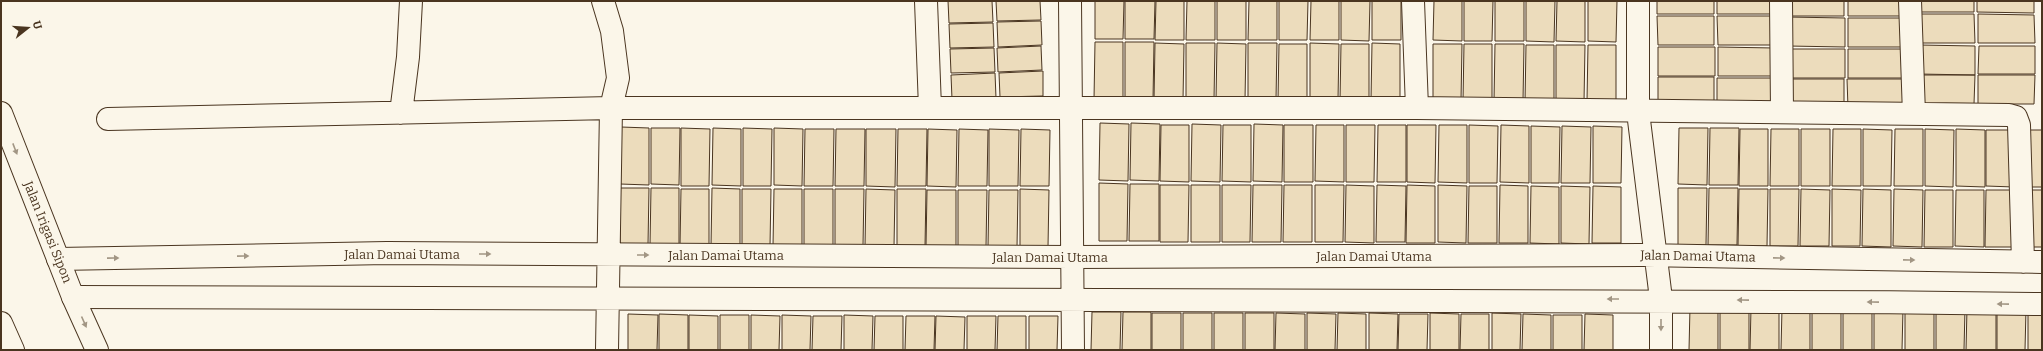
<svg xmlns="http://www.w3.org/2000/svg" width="2043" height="351" viewBox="0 0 2043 351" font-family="Bitter,serif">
<rect width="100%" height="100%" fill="#fbf6e9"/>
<path fill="#ecdcbc" stroke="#4a3520" d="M 948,1 L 992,1 L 993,22 L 949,23 Z
M 996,1 L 1040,1 L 1041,20 L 997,21 Z
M 1095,1 L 1124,1 L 1123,39 L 1095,39 Z
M 1125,1 L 1155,1 L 1154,39 L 1125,39 Z
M 1156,1 L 1184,1 L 1184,40 L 1155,40 Z
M 1187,1 L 1215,1 L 1215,40 L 1186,40 Z
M 1217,1 L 1246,1 L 1246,40 L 1217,40 Z
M 1249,1 L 1277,1 L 1277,40 L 1248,40 Z
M 1279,1 L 1308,1 L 1307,40 L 1279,40 Z
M 1311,1 L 1339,1 L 1339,40 L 1310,40 Z
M 1341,1 L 1370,1 L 1369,41 L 1341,40 Z
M 1372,1 L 1401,1 L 1401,40 L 1372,40 Z
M 1434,1 L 1462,1 L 1462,41 L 1433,40 Z
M 1464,1 L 1493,1 L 1492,41 L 1464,41 Z
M 1495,1 L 1524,1 L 1524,41 L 1495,41 Z
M 1526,1 L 1555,1 L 1554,42 L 1526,41 Z
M 1557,1 L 1585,1 L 1585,42 L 1556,41 Z
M 1588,1 L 1617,1 L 1616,42 L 1588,41 Z
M 1657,1 L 1714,1 L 1714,14 L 1657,14 Z
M 1717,1 L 1774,1 L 1774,14 L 1717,14 Z
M 1788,1 L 1844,1 L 1844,16 L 1788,16 Z
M 1848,1 L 1904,1 L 1904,16 L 1848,16 Z
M 1918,1 L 1974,1 L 1974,12 L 1918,12 Z
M 1977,1 L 2034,1 L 2034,13 L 1977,12 Z
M 1918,14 L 1974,14 L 1975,43 L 1918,43 Z
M 1978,14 L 2034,15 L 2035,43 L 1978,43 Z
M 1657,16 L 1714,16 L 1714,45 L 1658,45 Z
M 1717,16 L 1774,16 L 1774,45 L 1718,45 Z
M 1788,17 L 1845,18 L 1845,47 L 1788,46 Z
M 1848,18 L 1905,18 L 1904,47 L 1848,47 Z
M 1041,21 L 1042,45 L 998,47 L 997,22 Z
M 993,23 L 994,47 L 950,48 L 949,24 Z
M 1095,42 L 1123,42 L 1123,99 L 1094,99 Z
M 1125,42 L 1154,42 L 1153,100 L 1125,99 Z
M 1155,43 L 1184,44 L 1183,100 L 1154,100 Z
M 1186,43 L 1215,43 L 1214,100 L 1186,100 Z
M 1217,43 L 1246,44 L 1245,100 L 1216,100 Z
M 1248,43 L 1277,43 L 1276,100 L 1248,100 Z
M 1310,43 L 1339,44 L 1338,100 L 1310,100 Z
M 1372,43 L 1400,44 L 1400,101 L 1371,100 Z
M 1279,44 L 1307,44 L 1307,101 L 1278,100 Z
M 1341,44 L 1369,44 L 1369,101 L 1340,101 Z
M 1433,44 L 1462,44 L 1461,101 L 1433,101 Z
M 1464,44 L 1492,44 L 1492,101 L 1463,101 Z
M 1495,44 L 1524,44 L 1523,101 L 1494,101 Z
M 1526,45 L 1554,45 L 1554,102 L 1525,102 Z
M 1556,45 L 1585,45 L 1584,102 L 1556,102 Z
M 1588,45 L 1616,45 L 1616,102 L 1587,101 Z
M 1919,45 L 1975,46 L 1975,75 L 1918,74 Z
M 1041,46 L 1042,70 L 998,72 L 997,48 Z
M 1979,46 L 2035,46 L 2035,74 L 1978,74 Z
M 1658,47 L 1715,47 L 1715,76 L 1658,76 Z
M 1718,47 L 1774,48 L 1775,76 L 1718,76 Z
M 994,48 L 995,72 L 951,73 L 950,49 Z
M 1788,49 L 1845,49 L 1845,78 L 1789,78 Z
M 1848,49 L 1905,49 L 1905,78 L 1848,78 Z
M 1043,71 L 1043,96 L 1000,97 L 999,73 Z
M 995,73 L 996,98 L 952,99 L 951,75 Z
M 1918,75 L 1975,75 L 1974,104 L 1918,104 Z
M 1978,75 L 2035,75 L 2034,104 L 1978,104 Z
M 1658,77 L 1714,77 L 1714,106 L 1658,106 Z
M 1717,78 L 1774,78 L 1774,107 L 1717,106 Z
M 1788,79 L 1844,79 L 1844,108 L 1788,108 Z
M 1847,79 L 1904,79 L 1904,108 L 1848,108 Z
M 1100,123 L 1129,124 L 1128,181 L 1099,180 Z
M 1131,123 L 1160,124 L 1159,181 L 1130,180 Z
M 1192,124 L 1221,125 L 1220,182 L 1191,181 Z
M 1254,124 L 1283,125 L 1282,182 L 1253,181 Z
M 1161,125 L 1189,125 L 1189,182 L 1160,181 Z
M 1223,125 L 1251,125 L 1251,182 L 1222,181 Z
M 1284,125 L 1313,125 L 1313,182 L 1284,182 Z
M 1316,125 L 1344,125 L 1344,182 L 1315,181 Z
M 1346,125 L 1375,125 L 1374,182 L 1346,182 Z
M 1378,125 L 1406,125 L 1406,182 L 1377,182 Z
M 1407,125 L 1436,125 L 1435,183 L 1407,182 Z
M 1439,125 L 1467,125 L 1467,183 L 1438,182 Z
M 1469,125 L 1498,126 L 1497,183 L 1469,183 Z
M 1501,125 L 1529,126 L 1529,183 L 1500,182 Z
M 1531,126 L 1560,127 L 1559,183 L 1531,183 Z
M 1562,126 L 1591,127 L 1590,183 L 1561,183 Z
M 1593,126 L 1622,127 L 1621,183 L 1593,183 Z
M 621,127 L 649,128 L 649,185 L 620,184 Z
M 651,128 L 680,128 L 679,185 L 651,184 Z
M 681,128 L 710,129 L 709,186 L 681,186 Z
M 713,128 L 741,129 L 741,186 L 712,185 Z
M 743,128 L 772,129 L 771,186 L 743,186 Z
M 774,128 L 803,129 L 802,186 L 774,185 Z
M 1679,128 L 1708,128 L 1707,185 L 1678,184 Z
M 1710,128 L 1739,128 L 1738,185 L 1709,185 Z
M 805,129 L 834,129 L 833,186 L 804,186 Z
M 836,129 L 865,129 L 864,186 L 835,186 Z
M 866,129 L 896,129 L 895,187 L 866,186 Z
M 898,129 L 927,129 L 926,186 L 897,186 Z
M 928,129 L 957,130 L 956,187 L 927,186 Z
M 959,129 L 988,130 L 987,186 L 958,186 Z
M 989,129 L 1019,130 L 1018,186 L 989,186 Z
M 1021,129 L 1050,130 L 1049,186 L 1020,186 Z
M 1740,129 L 1768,129 L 1768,186 L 1739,186 Z
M 1771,129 L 1799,129 L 1799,186 L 1770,186 Z
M 1801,129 L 1830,129 L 1830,186 L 1801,186 Z
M 1833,129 L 1861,129 L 1861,186 L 1832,186 Z
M 1863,129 L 1892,130 L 1891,186 L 1863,186 Z
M 1895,129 L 1923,129 L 1923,186 L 1894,186 Z
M 1925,129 L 1954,130 L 1953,187 L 1925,186 Z
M 1956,129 L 1985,130 L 1985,187 L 1956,186 Z
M 1986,130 L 2015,130 L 2014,187 L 1986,186 Z
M 2029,130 L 2042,130 L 2042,187 L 2030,187 Z
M 1099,183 L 1128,184 L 1127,241 L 1099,241 Z
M 1130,184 L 1159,184 L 1159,241 L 1129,241 Z
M 1160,185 L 1189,185 L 1188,242 L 1160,242 Z
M 1191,185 L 1220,185 L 1220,242 L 1191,242 Z
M 1222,185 L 1251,185 L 1250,242 L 1222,242 Z
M 1253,185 L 1282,185 L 1281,242 L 1252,242 Z
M 1284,185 L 1312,185 L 1312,242 L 1283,242 Z
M 1315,185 L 1344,185 L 1343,242 L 1315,242 Z
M 1346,185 L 1374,186 L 1374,243 L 1345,242 Z
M 1377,185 L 1406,186 L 1405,242 L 1376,242 Z
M 1407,185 L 1435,186 L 1435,243 L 1406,243 Z
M 1438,185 L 1467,186 L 1466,243 L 1438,242 Z
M 1500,185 L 1528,186 L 1528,243 L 1499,243 Z
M 1469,186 L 1497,186 L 1497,243 L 1468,243 Z
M 1531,186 L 1559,187 L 1559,244 L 1530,243 Z
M 1561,186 L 1590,187 L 1589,244 L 1561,243 Z
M 1593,186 L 1621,187 L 1621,243 L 1592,243 Z
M 620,188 L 649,188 L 648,245 L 620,244 Z
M 651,188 L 679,188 L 679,245 L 650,245 Z
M 712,188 L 740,189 L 740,246 L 711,246 Z
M 1678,188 L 1707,188 L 1706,245 L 1678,245 Z
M 1709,188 L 1738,188 L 1737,245 L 1708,245 Z
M 681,189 L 709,189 L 709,246 L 680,246 Z
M 742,189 L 771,189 L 770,246 L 742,246 Z
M 774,189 L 802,189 L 802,246 L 773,246 Z
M 804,189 L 833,189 L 833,247 L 804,246 Z
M 835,189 L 864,189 L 863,246 L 835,246 Z
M 866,189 L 895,190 L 894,247 L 865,246 Z
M 897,189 L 926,189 L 925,247 L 897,246 Z
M 1020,189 L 1049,190 L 1048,247 L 1020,246 Z
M 1739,189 L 1768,189 L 1767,246 L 1738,246 Z
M 1770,189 L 1799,189 L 1798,246 L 1770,246 Z
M 1801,189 L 1830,190 L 1829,246 L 1800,246 Z
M 1832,189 L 1861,190 L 1860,246 L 1832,246 Z
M 1863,189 L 1891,190 L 1891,247 L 1862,246 Z
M 1894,189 L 1923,190 L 1922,247 L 1893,246 Z
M 927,190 L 956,190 L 956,247 L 926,246 Z
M 958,190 L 987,190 L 986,247 L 958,246 Z
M 989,190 L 1018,190 L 1017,247 L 988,246 Z
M 1925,190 L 1953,190 L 1953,247 L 1924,247 Z
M 1956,190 L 1984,190 L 1984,247 L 1955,246 Z
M 1986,190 L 2014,190 L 2014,247 L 1985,247 Z
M 2029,190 L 2042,190 L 2042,247 L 2030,247 Z
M 1720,306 L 1749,307 L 1749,350 L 1720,350 Z
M 1690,307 L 1718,307 L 1718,350 L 1689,350 Z
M 1751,308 L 1779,308 L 1779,350 L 1750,350 Z
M 1782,308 L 1810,308 L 1810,350 L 1781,350 Z
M 1812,308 L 1841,308 L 1841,350 L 1812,350 Z
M 1843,308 L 1872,308 L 1872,350 L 1843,350 Z
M 1874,308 L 1903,309 L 1902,350 L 1874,350 Z
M 1905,308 L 1934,308 L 1934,350 L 1905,350 Z
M 1936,308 L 1965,309 L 1964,350 L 1936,350 Z
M 1967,308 L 1996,309 L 1996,350 L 1966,350 Z
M 1997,308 L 2026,309 L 2025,350 L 1997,350 Z
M 2028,308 L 2042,309 L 2042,350 L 2028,350 Z
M 1092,312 L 1121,312 L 1120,350 L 1091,350 Z
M 1123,312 L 1151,312 L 1151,350 L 1122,350 Z
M 1152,313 L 1181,313 L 1181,350 L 1152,350 Z
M 1183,313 L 1212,313 L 1212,350 L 1183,350 Z
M 1214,313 L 1243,313 L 1243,350 L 1214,350 Z
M 1245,313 L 1274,313 L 1274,350 L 1245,350 Z
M 1276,313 L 1305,314 L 1305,350 L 1275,350 Z
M 1307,313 L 1336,314 L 1335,350 L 1307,350 Z
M 1338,313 L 1366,314 L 1366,350 L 1337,350 Z
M 1369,313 L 1398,314 L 1397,350 L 1369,350 Z
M 1430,313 L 1459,314 L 1459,350 L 1430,350 Z
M 1492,313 L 1521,314 L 1520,350 L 1492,350 Z
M 628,314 L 658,315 L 657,350 L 628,350 Z
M 659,314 L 688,315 L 688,350 L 659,350 Z
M 1399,314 L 1428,314 L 1427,350 L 1398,350 Z
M 1461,314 L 1489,314 L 1489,350 L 1460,350 Z
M 1523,314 L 1551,315 L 1551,350 L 1522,350 Z
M 1585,314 L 1613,315 L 1613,350 L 1584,350 Z
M 689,315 L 718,316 L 718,350 L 689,350 Z
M 720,315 L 749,315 L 749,350 L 720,350 Z
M 751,315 L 780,316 L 779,350 L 751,350 Z
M 782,315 L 811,316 L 810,350 L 782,350 Z
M 844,315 L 873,316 L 872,350 L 844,350 Z
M 1553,315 L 1582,315 L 1582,350 L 1553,350 Z
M 813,316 L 842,316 L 841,350 L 812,350 Z
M 875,316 L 903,316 L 903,350 L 874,350 Z
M 906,316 L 935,316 L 934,350 L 905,350 Z
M 936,316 L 965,317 L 964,350 L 935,350 Z
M 967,316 L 996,316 L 995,350 L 967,350 Z
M 998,316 L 1026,316 L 1026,350 L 997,350 Z
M 1029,316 L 1058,316 L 1057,350 L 1029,350 Z"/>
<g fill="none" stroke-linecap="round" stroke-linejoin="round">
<defs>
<path id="minor" d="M 603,1 L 612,31 L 618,78 L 611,108 L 607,350
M 926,1 L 930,108
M 1070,1 L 1073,350
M 1413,1 L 1417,108
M 1638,1 L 1638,112 L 1661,299 L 1661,350
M 1781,1 L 1782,112
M 1910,1 L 1914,114
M 401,113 L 408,57 L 411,1
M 108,119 L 611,108 L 1417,108 L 2009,115 L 2016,117 L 2019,125 L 2023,262
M 58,259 L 387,253 L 1073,257 L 1642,255 L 2042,262
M 73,297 C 730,296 1386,296 2042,304"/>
<path id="tertiary" d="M 1,113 L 73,297 L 97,350
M 1,323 L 13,350"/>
</defs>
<use href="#minor" stroke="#4a3520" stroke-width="24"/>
<use href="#tertiary" stroke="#4a3520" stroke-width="24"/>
<use href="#minor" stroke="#fbf6e9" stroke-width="22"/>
<use href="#tertiary" stroke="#fbf6e9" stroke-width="22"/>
</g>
<defs><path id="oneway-solid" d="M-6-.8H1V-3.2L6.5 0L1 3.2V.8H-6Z"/></defs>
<g fill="#a29684">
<use href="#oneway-solid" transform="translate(15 149) rotate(69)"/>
<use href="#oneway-solid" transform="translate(485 254)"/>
<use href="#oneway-solid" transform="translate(643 255)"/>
<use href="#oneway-solid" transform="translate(243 256) rotate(-1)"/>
<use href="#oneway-solid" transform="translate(113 258) rotate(-1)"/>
<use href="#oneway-solid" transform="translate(1779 258) rotate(1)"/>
<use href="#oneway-solid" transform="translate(1909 260) rotate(1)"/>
<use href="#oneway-solid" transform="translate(1613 299) rotate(-180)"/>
<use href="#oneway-solid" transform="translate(1743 300) rotate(-179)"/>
<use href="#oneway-solid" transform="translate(1873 302) rotate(-179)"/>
<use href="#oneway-solid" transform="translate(2003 304) rotate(-179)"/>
<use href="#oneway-solid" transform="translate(84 322) rotate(66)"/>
<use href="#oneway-solid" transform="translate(1661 325) rotate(90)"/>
</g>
<g text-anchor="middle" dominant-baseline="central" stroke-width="3" stroke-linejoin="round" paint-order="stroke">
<g font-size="13" fill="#4a3520" stroke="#fbf6e9">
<text transform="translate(48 232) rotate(68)">Jalan Irigasi Sipon</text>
<text x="402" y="254">Jalan Damai Utama</text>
<text x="726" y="255">Jalan Damai Utama</text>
<text x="1374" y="256">Jalan Damai Utama</text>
<text transform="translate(1698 256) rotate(1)">Jalan Damai Utama</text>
<text x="1050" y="257">Jalan Damai Utama</text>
</g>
</g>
<rect width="2043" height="351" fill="none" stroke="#4a3520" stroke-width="4"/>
<g transform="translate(28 28) rotate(73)" stroke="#fbf6e9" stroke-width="3" paint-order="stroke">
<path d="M0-3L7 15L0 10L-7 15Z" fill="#4a3520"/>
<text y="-6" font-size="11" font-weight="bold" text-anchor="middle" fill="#4a3520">U</text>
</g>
</svg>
